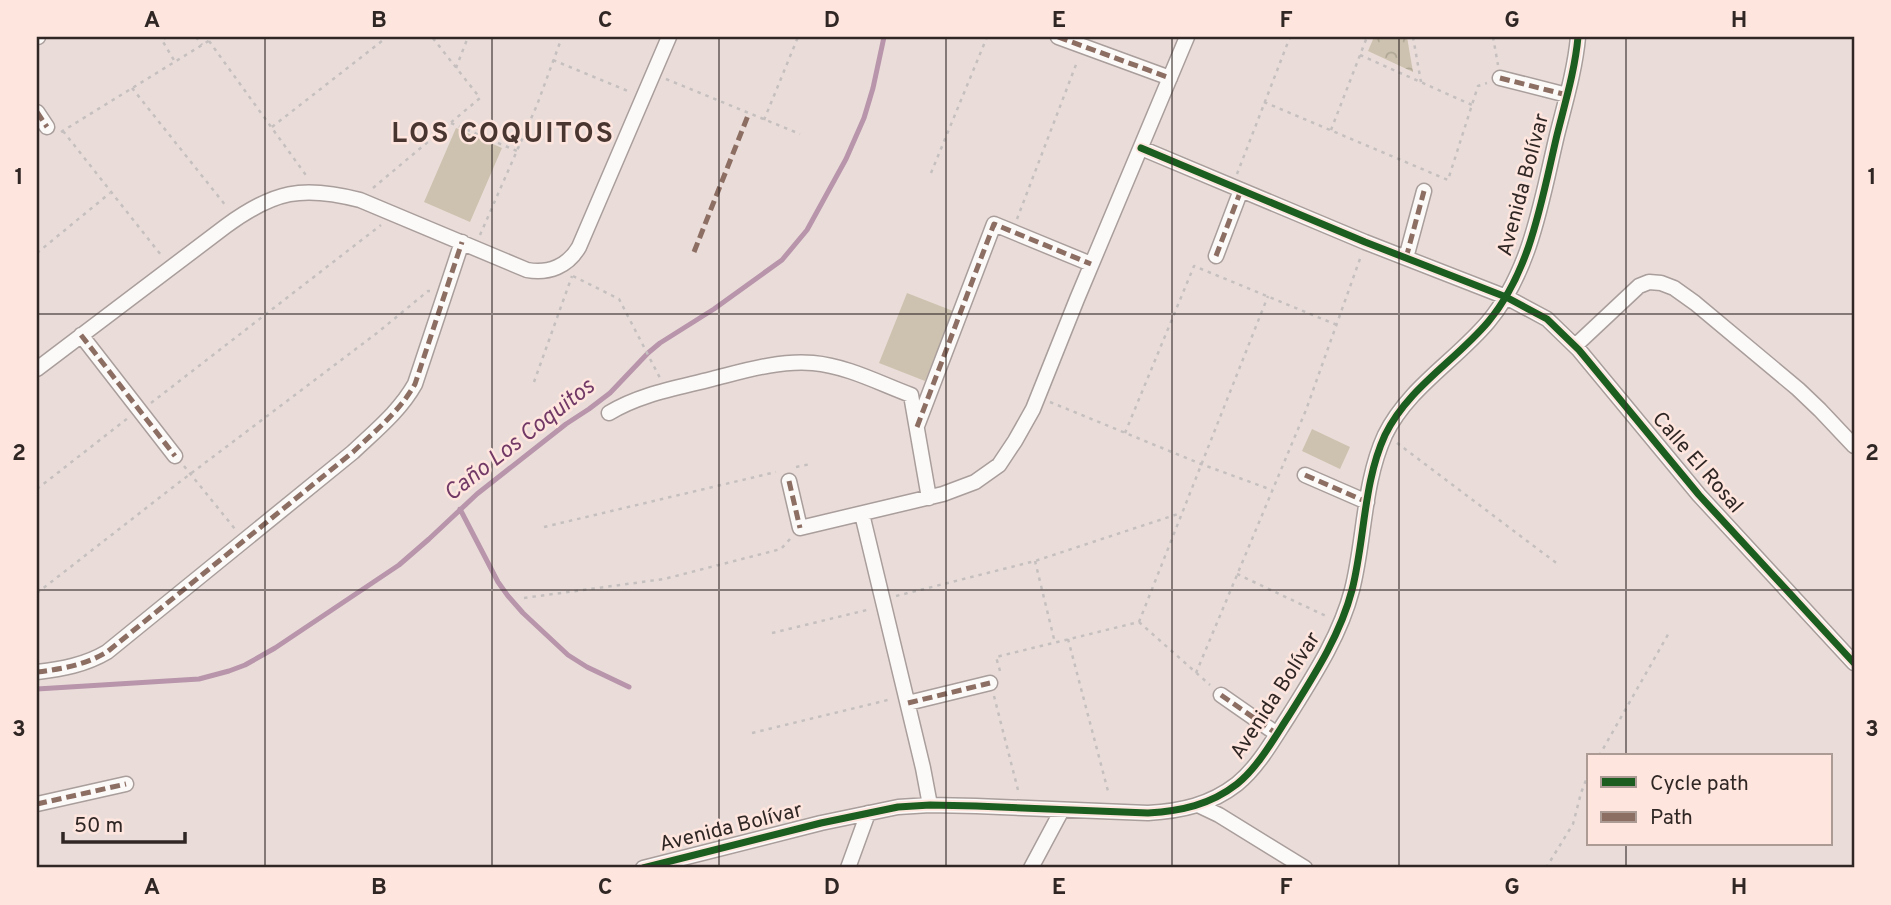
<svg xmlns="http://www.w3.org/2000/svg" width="1891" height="905" viewBox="0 0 1891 905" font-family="Overpass,sans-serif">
<defs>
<pattern id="forest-crowns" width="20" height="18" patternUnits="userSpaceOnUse" patternTransform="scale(1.75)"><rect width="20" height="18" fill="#cdc2af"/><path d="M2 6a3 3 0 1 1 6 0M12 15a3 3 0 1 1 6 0" fill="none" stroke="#b0a796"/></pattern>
</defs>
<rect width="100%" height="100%" fill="#eaddd9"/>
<path fill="url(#forest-crowns)" d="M 1374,37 L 1407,37 L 1413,72 L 1368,51 Z"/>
<path fill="#cdc2af" d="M 456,128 L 502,148 L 470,222 L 424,202 Z
M 907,293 L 953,311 L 925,381 L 879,363 Z
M 1312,429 L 1350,447 L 1340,469 L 1302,451 Z"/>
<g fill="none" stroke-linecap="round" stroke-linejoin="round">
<path stroke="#b895ab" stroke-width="5" d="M 460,509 L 498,582 L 508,596 L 523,613 L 568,655 L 587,667 L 629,687
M 37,689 L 199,679 L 229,671 L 245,665 L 275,648 L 399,565 L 429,539 L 477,494 L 566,424 L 589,409 L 610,393 L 648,353 L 660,343 L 714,309 L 782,260 L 807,230 L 846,159 L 864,118 L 873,88 L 884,37"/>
<defs>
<path id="street" d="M 37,37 L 38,37
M 1058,37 L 1170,78
M 1500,78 L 1567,95
M 37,112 L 47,127
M 1141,148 L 1365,242 L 1506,297 L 1547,319 L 1579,350 L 1699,495 L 1854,663
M 1216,256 L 1241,190
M 1406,258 L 1424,191
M 81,335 L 175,456
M 1575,346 L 1639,286 L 1649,282 L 1661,283 L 1674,288 L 1695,303 L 1798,389 L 1820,410 L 1854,446
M 37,369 L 226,226 C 274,191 302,185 360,200 L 527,270 C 549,274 568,266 579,247 L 669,37
M 609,413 C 640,394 677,388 712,379 C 744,371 779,360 813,363 C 847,366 879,383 911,395 L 929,498
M 917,426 L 994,224 L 1091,264
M 1305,475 L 1367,502
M 789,481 L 800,528 L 943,494 L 975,482 L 999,465 L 1015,441 L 1033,409 L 1077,299 L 1187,37
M 862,514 L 923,768 L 930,805
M 37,672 C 62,669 85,665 107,652 L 353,452 C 375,431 400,411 415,384 L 462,242
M 1221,695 L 1277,734
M 908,703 L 990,683
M 37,804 L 126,784
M 1198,805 L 1219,815 L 1305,868
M 643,868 L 821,823 L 898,807 L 930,805 L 976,806 L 1148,813 C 1181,811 1210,805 1237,784 C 1258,767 1273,740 1288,717 C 1313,677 1340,636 1352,590 C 1365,539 1363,483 1385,435 C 1408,388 1455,361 1488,322 C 1531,271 1542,198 1557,135 C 1565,103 1575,70 1578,37
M 848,868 L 868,813
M 1031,868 L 1062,810"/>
</defs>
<use href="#street" stroke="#a99e9b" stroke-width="17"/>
<path stroke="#c5c0bf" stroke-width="2.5" stroke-dasharray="3.5 5" stroke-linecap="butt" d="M 167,37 L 162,40 L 175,62
M 196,37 L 202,45
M 1413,37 L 1421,82
M 1493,37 L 1498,65
M 209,41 L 308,178
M 1360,55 L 1472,105
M 553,60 L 628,91
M 456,68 L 468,37
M 666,79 L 800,134
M 132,88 L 226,206
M 1264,102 L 1448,180 L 1478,86 L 1487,83
M 764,120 L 798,37
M 451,123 L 517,151
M 272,127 L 387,37
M 1331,130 L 1367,37
M 63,131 L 161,255
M 61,132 L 215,37
M 931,173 L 987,37
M 1237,174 L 1290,37
M 373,188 L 480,98 L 432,37
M 1017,219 L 1077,62
M 480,235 L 537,105 L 562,37
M 37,253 L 110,193
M 573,276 L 619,299 L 660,378
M 534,382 L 572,276
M 1050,402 L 1201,464 L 1272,490
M 151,403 L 381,225
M 1125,433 L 1194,266 L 1337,325
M 1397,443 L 1559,565
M 184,466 L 235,529
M 796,467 L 811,464
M 37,489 L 128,418
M 544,527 L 776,472
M 1035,561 L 1055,643
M 1237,574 L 1326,616
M 37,593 L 177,484 L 377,333 L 428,291 L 430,291
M 896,596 L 1035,561 L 1181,513
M 524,598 L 664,579 L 781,549 L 790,539
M 1139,622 L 1268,296
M 1139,622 L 1210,685
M 772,633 L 871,609
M 1068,639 L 1109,795
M 1000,671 L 996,657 L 1139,622
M 1196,673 L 1306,410 L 1361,256
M 994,696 L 1019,794
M 752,733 L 892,699
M 1599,756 L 1670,631
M 1546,868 L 1573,824 L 1581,793 L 1588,775"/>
<use href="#street" stroke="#fcfaf9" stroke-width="14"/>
<path stroke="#8d6e63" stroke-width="5" stroke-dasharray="10 5" stroke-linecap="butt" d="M 1058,37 L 1170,78
M 1500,78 L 1567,95
M 37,112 L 47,127
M 694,252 L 749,113
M 1216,256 L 1241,190
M 1406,258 L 1424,191
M 81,335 L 175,456
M 917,427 L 994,224 L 1091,264
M 1305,475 L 1367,502
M 789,481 L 800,528
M 37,672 C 62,669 85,665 107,652 L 353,452 C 375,431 400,411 415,384 L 462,242
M 1221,695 L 1277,734
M 908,703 L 990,683
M 37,804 L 126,784"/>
<defs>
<path id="cycleway" d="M 1141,148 L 1365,242 L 1506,297 L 1547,319 L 1579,350 L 1699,495 L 1854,663
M 643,868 L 821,823 L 898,807 L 930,805 L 976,806 L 1148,813 C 1181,811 1210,805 1237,784 C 1258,767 1273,740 1288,717 C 1313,677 1340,636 1352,590 C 1365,539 1363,483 1385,435 C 1408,388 1455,361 1488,322 C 1531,271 1542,198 1557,135 C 1565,103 1575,70 1578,37"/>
</defs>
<use href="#cycleway" stroke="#fee6df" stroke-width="11"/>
<use href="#cycleway" stroke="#1b5e20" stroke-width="7"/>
</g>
<path fill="none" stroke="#302725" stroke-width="2" stroke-opacity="0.55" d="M 265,37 L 265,868M 492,37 L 492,868M 719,37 L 719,868M 946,37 L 946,868M 1172,37 L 1172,868M 1399,37 L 1399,868M 1626,37 L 1626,756M 37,314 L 1854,314M 37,590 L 1854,590M 1626,844 L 1626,868"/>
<g text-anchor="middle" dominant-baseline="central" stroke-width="5" stroke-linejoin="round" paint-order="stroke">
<g font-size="21" fill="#302725" stroke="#fee6df">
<text transform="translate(1524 185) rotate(-75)">Avenida Bolívar</text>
<text transform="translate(1697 463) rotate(49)">Calle El Rosal</text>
<text transform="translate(1276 696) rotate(-57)">Avenida Bolívar</text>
<text transform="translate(731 828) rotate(-14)">Avenida Bolívar</text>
</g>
<g font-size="23" font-style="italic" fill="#723966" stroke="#fee6df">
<text transform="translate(520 441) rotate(-38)">Caño Los Coquitos</text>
</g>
<g font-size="28" font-weight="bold" letter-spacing="2" fill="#493631" stroke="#fee6df">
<text x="503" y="135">LOS COQUITOS</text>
</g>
</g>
<rect width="1891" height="905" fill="none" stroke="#fee6df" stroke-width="77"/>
<rect x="1587" y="754" width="245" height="91" fill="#fee6df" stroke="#ac9a95" stroke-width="2"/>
<rect x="1601" y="777" width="35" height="10" fill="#1b5e20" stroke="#ac9a95" stroke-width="2"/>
<text x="1650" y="790" font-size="21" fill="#302725">Cycle path</text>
<rect x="1601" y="812" width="35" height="10" fill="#8d6e63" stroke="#ac9a95" stroke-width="2"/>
<text x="1650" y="824" font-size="21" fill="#302725">Path</text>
<path d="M63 832v10h122v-10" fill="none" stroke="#302725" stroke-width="3.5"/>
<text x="74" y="832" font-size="21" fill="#302725" stroke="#fee6df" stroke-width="5" paint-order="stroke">50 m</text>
<rect x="38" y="38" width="1815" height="828" fill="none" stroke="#302725" stroke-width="2.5"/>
<g font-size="23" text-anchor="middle" font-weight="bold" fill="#302725">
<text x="152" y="27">A</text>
<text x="379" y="27">B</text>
<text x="605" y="27">C</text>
<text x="832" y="27">D</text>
<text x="1059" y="27">E</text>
<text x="1286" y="27">F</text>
<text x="1512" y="27">G</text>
<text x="1739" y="27">H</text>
<text x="19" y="184">1</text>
<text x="1872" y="184">1</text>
<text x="19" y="460">2</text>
<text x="1872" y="460">2</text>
<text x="19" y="736">3</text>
<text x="1872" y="736">3</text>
<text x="152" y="894">A</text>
<text x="379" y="894">B</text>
<text x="605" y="894">C</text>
<text x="832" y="894">D</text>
<text x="1059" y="894">E</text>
<text x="1286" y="894">F</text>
<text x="1512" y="894">G</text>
<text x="1739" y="894">H</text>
</g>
</svg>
